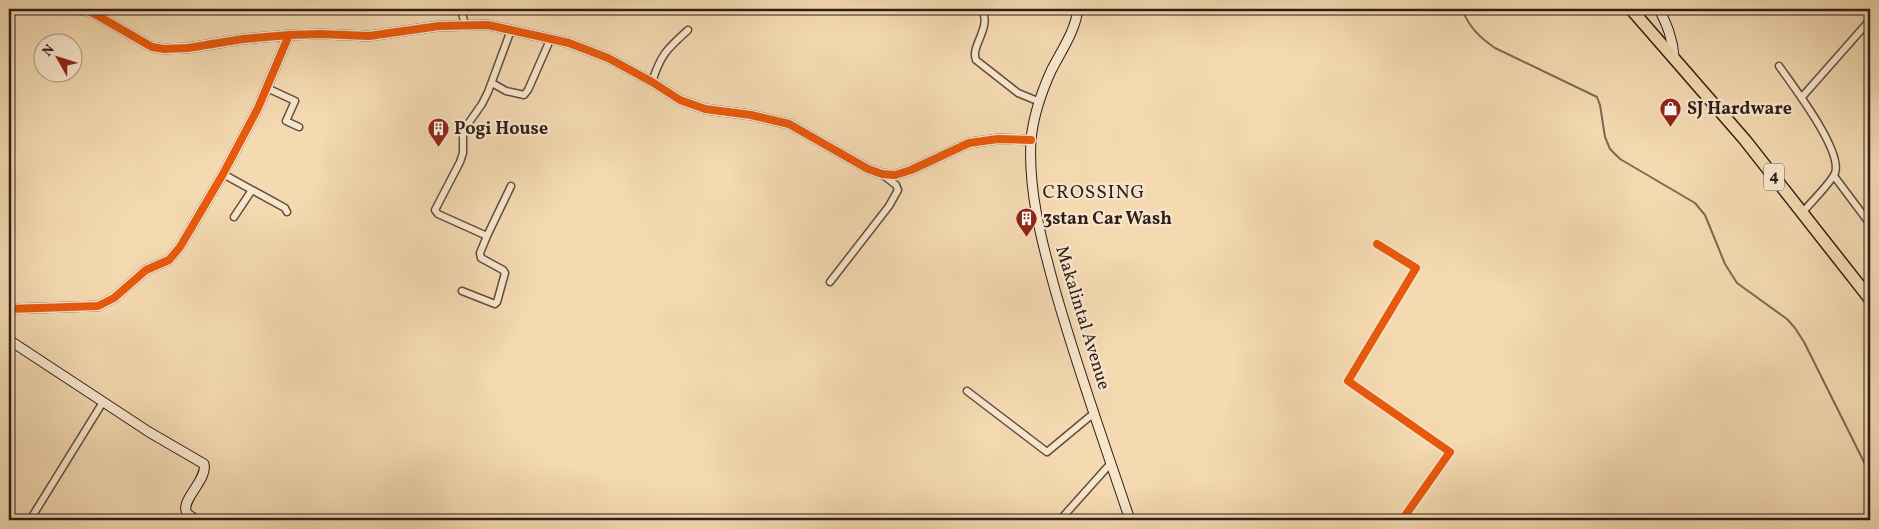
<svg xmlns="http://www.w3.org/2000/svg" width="1879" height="529" viewBox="0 0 1879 529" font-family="Vollkorn,serif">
<rect width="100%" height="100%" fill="#f4d9b1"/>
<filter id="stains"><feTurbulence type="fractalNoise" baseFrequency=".004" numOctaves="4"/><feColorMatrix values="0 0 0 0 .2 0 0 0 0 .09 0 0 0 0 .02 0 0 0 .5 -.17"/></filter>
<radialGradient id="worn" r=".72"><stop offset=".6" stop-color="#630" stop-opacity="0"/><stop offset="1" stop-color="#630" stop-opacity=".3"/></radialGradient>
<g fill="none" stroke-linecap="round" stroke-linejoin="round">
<path stroke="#7d6855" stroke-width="2" d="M 1462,9 C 1469,27 1479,37 1495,48 L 1597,97 L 1600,105 L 1605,137 L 1610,149 L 1620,159 L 1695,203 L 1705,215 L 1725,264 L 1737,283 L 1787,319 L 1795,328 L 1804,342 L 1870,474"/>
<defs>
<path id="street" d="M 461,9 L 465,25
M 982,9 C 992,28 970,46 976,60 L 1018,93 L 1040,102
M 1779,66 C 1793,86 1843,151 1835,173 C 1831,183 1810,203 1803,212
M 652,82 C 661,54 667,49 688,30
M 492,83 L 506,91 L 524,95 L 528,90 L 550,40
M 267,88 L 295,101 L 286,121 L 299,127
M 1802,97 L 1870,20
M 223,174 L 285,208 L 287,212
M 1834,176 L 1870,224
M 234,217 L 252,190
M 487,236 L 511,186
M 1377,244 L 1416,268 L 1348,381 L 1450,452 L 1402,520
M 830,282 L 889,206 L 898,190 L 896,185 L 883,175
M 462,291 L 495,304 L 497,302 L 505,273 L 503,270 L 481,258 L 480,253 L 487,236 L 438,214 L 435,210 L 460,162 L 463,153 L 463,131 L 482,104 L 488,92 L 511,30
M 967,391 L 1047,452 L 1094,413
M 30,520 L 103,402
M 1060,520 L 1111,463"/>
<path id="secondary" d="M 77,9 L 89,11 L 100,17 L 152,47 L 164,49 L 188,48 L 243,39 L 289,35 L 321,34 L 369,36 L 439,26 L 488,25 L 569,43 L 608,58 L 652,82 L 680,100 L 705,109 L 751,115 L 789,124 L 868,169 L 882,174 L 895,175 L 911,170 L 969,143 L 998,139 L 1031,140
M 1078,9 C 1075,32 1061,51 1051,71 C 1042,91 1033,118 1031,140 C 1028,189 1041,239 1054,286 C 1076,365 1104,442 1130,520
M 1659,9 C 1667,25 1673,39 1674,57
M 9,309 L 98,306 L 114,298 L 146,270 L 169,260 L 180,247 L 223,174 L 258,108 L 289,35
M 9,340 L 149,432 L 204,464 C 208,480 179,501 187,513 C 189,516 194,518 197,520"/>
<path id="highway" d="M 1631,9 L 1745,140 L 1870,299"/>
</defs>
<use href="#street" stroke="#604d3f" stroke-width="9"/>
<use href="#secondary" stroke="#2e1e19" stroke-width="11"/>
<use href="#highway" stroke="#2e1e19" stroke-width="14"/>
<use href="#street" stroke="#f8e6cc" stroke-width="6"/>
<use href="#secondary" stroke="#f8e6cc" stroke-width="9"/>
<use href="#highway" stroke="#f4d9b1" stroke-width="11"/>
<defs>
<path id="cycleway" d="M 77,9 L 89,11 L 100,17 L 152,47 L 164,49 L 188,48 L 243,39 L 289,35 L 321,34 L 369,36 L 439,26 L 488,25 L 569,43 L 608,58 L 652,82 L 680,100 L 705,109 L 751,115 L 789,124 L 868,169 L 882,174 L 895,175 L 911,170 L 969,143 L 998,139 L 1031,140
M 1377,244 L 1416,268 L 1348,381 L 1450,452 L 1402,520
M 9,309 L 98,306 L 114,298 L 146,270 L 169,260 L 180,247 L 223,174 L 258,108 L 289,35"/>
</defs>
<use href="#cycleway" stroke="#f8e6cc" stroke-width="11"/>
<use href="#cycleway" stroke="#e8590c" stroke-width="8"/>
</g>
<defs>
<symbol id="shop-pin" viewBox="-11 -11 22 30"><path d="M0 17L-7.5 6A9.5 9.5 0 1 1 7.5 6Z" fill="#8f2418" stroke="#f8e6cc"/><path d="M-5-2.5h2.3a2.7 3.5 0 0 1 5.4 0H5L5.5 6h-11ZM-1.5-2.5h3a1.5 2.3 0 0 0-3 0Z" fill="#fff"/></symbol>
<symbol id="building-pin" viewBox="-11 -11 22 30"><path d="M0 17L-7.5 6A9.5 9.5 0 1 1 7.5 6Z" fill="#8f2418" stroke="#f8e6cc"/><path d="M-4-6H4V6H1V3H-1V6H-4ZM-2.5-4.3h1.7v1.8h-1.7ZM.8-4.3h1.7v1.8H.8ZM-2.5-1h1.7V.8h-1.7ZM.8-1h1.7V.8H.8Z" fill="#fff"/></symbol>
</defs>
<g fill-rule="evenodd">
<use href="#shop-pin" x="1658" y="96" width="25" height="34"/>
<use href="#building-pin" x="426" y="116" width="25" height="34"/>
<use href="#building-pin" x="1014" y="206" width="25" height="34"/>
</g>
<g text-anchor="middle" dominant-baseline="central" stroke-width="4.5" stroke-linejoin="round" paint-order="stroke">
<rect fill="#f8e6cc" stroke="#6b5a4f" stroke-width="1" x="1764" y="163.5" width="20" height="27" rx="4"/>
<g font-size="16" font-weight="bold" fill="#2e1e19">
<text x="1774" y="177">4</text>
</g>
<g font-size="18" font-weight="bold" fill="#2e1e19" stroke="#f8e6cc" text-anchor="start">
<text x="1687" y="109">SJ Hardware</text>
<text x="454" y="129">Pogi House</text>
<text x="1043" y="219">3stan Car Wash</text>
</g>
<g font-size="18" fill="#2e1e19" stroke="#f8e6cc">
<text transform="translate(1082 318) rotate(73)">Makalintal Avenue</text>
</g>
<g font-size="19" letter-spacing="1" fill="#2e1e19" stroke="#f8e6cc">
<text x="1094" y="193">CROSSING</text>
</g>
</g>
<rect width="1879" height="529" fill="none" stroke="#f4d9b1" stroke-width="30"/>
<rect x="10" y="10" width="1859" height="509" fill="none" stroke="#2e1e19" stroke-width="2.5"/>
<rect x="15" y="15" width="1849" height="499" fill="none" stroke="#2e1e19"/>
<g transform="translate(58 58) rotate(309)"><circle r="24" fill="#f8e6cc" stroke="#a79684"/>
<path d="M0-4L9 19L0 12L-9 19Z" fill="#8f2418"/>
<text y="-8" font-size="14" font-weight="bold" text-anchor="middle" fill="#2e1e19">N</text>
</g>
<rect width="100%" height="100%" filter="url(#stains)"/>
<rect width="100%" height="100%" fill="url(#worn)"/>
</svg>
